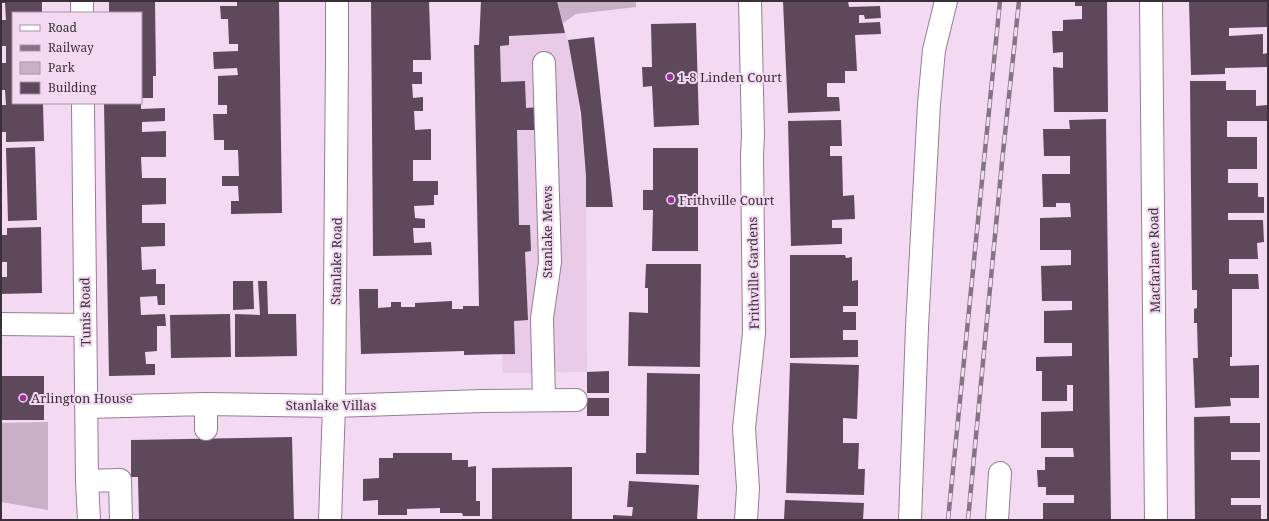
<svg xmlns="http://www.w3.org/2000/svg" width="1269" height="521" viewBox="0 0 1269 521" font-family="'Noto Serif',serif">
<rect width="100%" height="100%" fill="#f3d9f1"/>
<path fill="#e9cae7" d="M 481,1 L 557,1 L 565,33 L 568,40 L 576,83 L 586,176 L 587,372 L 503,373 L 498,253 L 479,254 L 474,45 L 479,44 Z"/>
<path fill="#c8b0c6" d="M 557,1 L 636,1 L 636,7 L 576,14 L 563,23 Z
M 48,422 L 48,510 L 1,502 L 1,423 Z"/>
<path fill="#5d485c" d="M 1,1 L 42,1 L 42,13 L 13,13 L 13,103 L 43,103 L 44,141 L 6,142 L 6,132 L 1,132 L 1,105 L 6,105 L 5,90 L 1,90 L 1,63 L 6,63 L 6,46 L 1,46 L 1,20 L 6,20 L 5,3 L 1,3 Z
M 109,1 L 155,1 L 156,76 L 153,76 L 153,98 L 141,98 L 141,13 L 109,13 Z
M 237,1 L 279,1 L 282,213 L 231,214 L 231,201 L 239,201 L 238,186 L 222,186 L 222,176 L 239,176 L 238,150 L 224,150 L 224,140 L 214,140 L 213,114 L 227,114 L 227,105 L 218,105 L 218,76 L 238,75 L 237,68 L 214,69 L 213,52 L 238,51 L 238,44 L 229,44 L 228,19 L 221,19 L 220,6 L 237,6 Z
M 371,1 L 429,1 L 431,60 L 413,60 L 413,72 L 422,72 L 422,84 L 412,84 L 413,98 L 423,97 L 423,111 L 414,111 L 415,130 L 431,129 L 431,160 L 413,160 L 413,181 L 438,181 L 438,195 L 434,195 L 434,205 L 414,206 L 415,218 L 425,219 L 425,228 L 413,228 L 414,243 L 431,242 L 432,255 L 373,256 Z
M 481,1 L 557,1 L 565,33 L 509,36 L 509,45 L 500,46 L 501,82 L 525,81 L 526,108 L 541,107 L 541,130 L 517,130 L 519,225 L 530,225 L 531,251 L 525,252 L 528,320 L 514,321 L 515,354 L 464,355 L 464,351 L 361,354 L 359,289 L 378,289 L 378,308 L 391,307 L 391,302 L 401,302 L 401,307 L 415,307 L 415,303 L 452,301 L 452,309 L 463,309 L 463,306 L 479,306 L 474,45 L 479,45 Z
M 783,1 L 848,1 L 849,7 L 880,6 L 881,18 L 865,19 L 864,15 L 859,15 L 859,23 L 880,22 L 881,34 L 855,35 L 857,71 L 845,71 L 845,83 L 827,83 L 827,97 L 839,97 L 840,111 L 788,113 Z
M 1075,1 L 1107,1 L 1108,112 L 1054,112 L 1053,67 L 1063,68 L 1063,52 L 1053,53 L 1052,31 L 1063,31 L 1063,20 L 1082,19 L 1082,6 L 1075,6 Z
M 1189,1 L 1268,1 L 1268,5 L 1267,5 L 1267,27 L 1229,28 L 1229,36 L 1263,34 L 1263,54 L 1268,53 L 1268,67 L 1225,68 L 1225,74 L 1191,75 Z
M 696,23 L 699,125 L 654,127 L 652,86 L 643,87 L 642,67 L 652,67 L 651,24 Z
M 594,37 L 613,207 L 586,207 L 586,176 L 581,113 L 568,40 Z
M 1190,81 L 1226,81 L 1226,90 L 1256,90 L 1256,106 L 1267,105 L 1268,121 L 1227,121 L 1227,137 L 1257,137 L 1257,169 L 1228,169 L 1228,183 L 1258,183 L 1258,197 L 1264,197 L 1264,213 L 1228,213 L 1228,220 L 1263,220 L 1264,242 L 1257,243 L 1258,259 L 1229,259 L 1229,274 L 1258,274 L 1259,289 L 1232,289 L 1232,357 L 1230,357 L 1230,366 L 1259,365 L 1259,398 L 1230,398 L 1231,406 L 1195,408 L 1193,358 L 1198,358 L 1197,323 L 1194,323 L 1194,309 L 1197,308 L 1197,290 L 1192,290 Z
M 104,103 L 141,103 L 141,109 L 165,108 L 165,121 L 142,122 L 142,132 L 166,131 L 166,157 L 141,157 L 142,178 L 166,178 L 166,204 L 142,205 L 142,223 L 165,223 L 165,246 L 141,247 L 142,270 L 156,269 L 156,284 L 165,284 L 165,305 L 158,305 L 157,296 L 140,297 L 141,315 L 165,314 L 166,326 L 157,326 L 157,351 L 145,352 L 146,364 L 155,364 L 155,375 L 109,376 Z
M 1106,119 L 1111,520 L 1043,520 L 1043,503 L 1074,503 L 1074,495 L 1046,495 L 1046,487 L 1038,487 L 1037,470 L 1045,470 L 1045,457 L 1074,457 L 1073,448 L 1041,448 L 1041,412 L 1073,411 L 1073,385 L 1067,385 L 1067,401 L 1042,401 L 1042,371 L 1036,371 L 1036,357 L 1072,356 L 1072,343 L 1044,343 L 1044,311 L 1072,310 L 1072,301 L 1042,301 L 1041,266 L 1071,265 L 1071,250 L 1040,250 L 1040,218 L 1071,217 L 1070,203 L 1056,203 L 1056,207 L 1043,207 L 1042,174 L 1070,174 L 1070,156 L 1044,156 L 1043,129 L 1070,129 L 1069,120 Z
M 841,120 L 842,146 L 830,146 L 830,156 L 842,156 L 843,196 L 854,195 L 855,219 L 832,220 L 832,228 L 842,228 L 842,244 L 791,246 L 788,121 Z
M 35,147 L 37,220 L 8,221 L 6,148 Z
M 653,148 L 698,148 L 698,251 L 652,251 L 653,210 L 643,210 L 643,190 L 653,190 Z
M 41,227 L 42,293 L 1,294 L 1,277 L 7,277 L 7,262 L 1,262 L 1,235 L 7,235 L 7,228 Z
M 790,255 L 845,255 L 846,258 L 852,257 L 852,281 L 858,280 L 858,306 L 843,306 L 843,312 L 856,312 L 856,330 L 843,330 L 843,340 L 858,340 L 858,357 L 790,358 Z
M 646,264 L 701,264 L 700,367 L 628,366 L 629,312 L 648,313 L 648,288 L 645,288 Z
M 233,281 L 253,281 L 254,309 L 233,310 Z
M 258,281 L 267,281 L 268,314 L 296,314 L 297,356 L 235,357 L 235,314 L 260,315 Z
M 230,314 L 231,357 L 171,358 L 170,315 Z
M 790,363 L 859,365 L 857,419 L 843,418 L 843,443 L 859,443 L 858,469 L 865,469 L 864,495 L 786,493 Z
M 609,371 L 609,393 L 587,393 L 587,372 Z
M 647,373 L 700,374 L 699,475 L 636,474 L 636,453 L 646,453 Z
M 1,376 L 44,376 L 44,420 L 1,420 Z
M 587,398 L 609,398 L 609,416 L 587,416 Z
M 1230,416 L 1230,423 L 1260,423 L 1260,452 L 1231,452 L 1231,460 L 1260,460 L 1260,498 L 1231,498 L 1231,505 L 1261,505 L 1261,520 L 1195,520 L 1194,417 Z
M 292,437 L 294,520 L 139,520 L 138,477 L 131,477 L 131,440 Z
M 393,453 L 452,453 L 452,460 L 468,460 L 468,467 L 476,466 L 476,501 L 480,501 L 480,516 L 463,516 L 462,513 L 440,513 L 440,508 L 407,509 L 407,515 L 378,515 L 378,500 L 363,501 L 363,479 L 379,478 L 379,458 L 393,458 Z
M 572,467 L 572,520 L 492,520 L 492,468 Z
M 629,481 L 699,485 L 697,520 L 613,520 L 613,515 L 632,516 L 633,507 L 627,507 Z
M 785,500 L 864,503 L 863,520 L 784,520 Z"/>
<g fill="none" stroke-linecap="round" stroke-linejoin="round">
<defs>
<path id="minor" d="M 82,1 L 82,13
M 1151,1 L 1156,520
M 544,63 L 550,262 L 542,318 L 544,400
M 83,103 L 87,481 L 89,520
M 1,324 L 85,325
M 206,404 L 206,429
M 86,407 L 206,404 L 334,406 L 482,401 L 576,400
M 87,481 L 120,480 L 121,520
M 330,520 L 334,406 L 337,61 L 337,1
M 746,520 L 748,488 L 744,428 L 754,333 L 752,156 L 753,136 L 750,1
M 910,520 L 917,327 L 929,104 L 934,50 L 946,1
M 997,520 L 1000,473"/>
</defs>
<use href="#minor" stroke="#967e94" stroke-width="24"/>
<use href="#minor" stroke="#fff" stroke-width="22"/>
<defs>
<path id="rail" d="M 948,520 L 1000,1
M 968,520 L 1002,162 L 1019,1"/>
</defs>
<use href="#rail" stroke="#857584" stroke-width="4.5"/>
<use href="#rail" stroke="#f3d9f1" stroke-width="3" stroke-dasharray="9" stroke-linecap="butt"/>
</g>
<g fill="#983297" stroke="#f3d9f1" stroke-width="1.5">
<circle cx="670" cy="77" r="4"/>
<circle cx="671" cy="200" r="4"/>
<circle cx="23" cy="398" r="4"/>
</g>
<g text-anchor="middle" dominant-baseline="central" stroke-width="4" stroke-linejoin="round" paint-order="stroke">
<g font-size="13" fill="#3a3039" stroke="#f3d9f1" text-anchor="start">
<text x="678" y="77">1-8 Linden Court</text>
<text x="679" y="200">Frithville Court</text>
<text x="31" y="398">Arlington House</text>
</g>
<g font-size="13" fill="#3a3039" stroke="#f3d9f1">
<text transform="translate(547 232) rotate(-90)">Stanlake Mews</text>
<text transform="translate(1154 260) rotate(-91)">Macfarlane Road</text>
<text transform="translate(336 261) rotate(-89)">Stanlake Road</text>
<text transform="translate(753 273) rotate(-91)">Frithville Gardens</text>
<text transform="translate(85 312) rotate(-91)">Tunis Road</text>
<text x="331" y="405">Stanlake Villas</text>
</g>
</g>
<rect width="1269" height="521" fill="none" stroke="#3a3039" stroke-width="4"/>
<rect x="12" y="12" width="130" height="92" fill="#f3d9f1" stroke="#a995a7"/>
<rect x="20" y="25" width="20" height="6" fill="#ffffff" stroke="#a995a7"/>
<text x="48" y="32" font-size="12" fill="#3a3039">Road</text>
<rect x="20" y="45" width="20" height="6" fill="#857584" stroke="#a995a7"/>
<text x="48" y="52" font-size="12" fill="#3a3039">Railway</text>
<rect x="20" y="62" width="20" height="12" fill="#c8b0c6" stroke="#a995a7"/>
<text x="48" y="72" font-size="12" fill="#3a3039">Park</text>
<rect x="20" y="82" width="20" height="12" fill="#5d485c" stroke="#a995a7"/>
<text x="48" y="92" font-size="12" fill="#3a3039">Building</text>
</svg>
